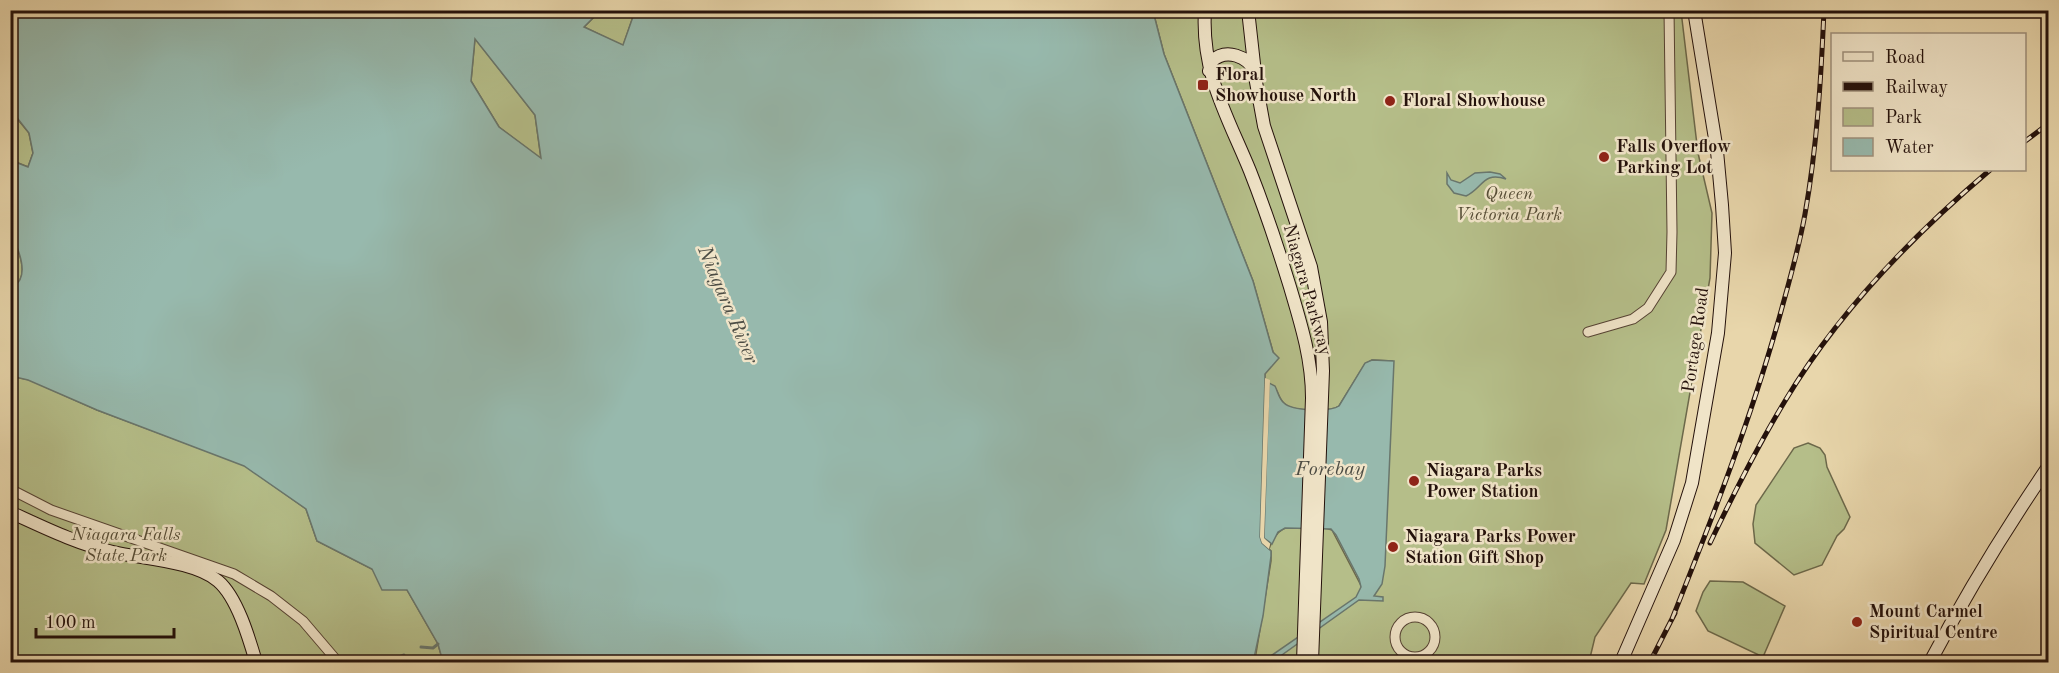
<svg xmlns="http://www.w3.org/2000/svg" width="2059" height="673" viewBox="0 0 2059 673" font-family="'Old Standard TT',serif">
<rect width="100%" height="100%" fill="#e8d6ab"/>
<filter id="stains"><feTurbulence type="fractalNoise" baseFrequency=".00333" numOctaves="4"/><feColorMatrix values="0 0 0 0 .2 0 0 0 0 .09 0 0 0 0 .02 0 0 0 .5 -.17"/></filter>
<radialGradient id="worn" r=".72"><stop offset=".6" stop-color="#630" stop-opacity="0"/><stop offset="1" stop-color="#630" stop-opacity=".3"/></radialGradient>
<path fill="#b5be89" stroke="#6c684a" stroke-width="1.5" d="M 600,11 L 635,11 L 623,46 L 584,27 Z
M 1153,11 L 1681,11 L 1698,153 L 1712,213 L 1710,278 L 1666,530 L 1644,584 L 1631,583 L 1595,637 L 1589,662 L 1257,662 L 1255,660 L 1271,561 L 1271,551 L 1269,549 C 1271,543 1276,533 1283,529 C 1292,525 1323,527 1332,530 L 1365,593 L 1377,577 L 1379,578 L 1392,361 L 1372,360 L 1365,364 L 1339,406 C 1330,412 1295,411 1286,405 C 1274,397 1282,385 1264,383 L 1265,374 L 1273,352 L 1253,281 L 1164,54 Z
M 475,38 L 535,115 L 541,159 L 499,127 L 471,81 Z
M 10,110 L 29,133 L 33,153 L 28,167 L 11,160 Z
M 10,233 C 18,248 31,277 13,287 L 11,286 Z
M 10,376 L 30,380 L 97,410 L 244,465 L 306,509 L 317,541 L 372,569 L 407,590 L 438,644 L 443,662 L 11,662 Z
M 1808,443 L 1820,448 L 1825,455 L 1827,467 L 1850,517 L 1844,529 L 1837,536 L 1822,565 L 1794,575 L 1755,543 L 1753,524 L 1756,505 L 1794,448 Z
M 1710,581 L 1743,582 L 1785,606 L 1763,657 L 1708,631 L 1696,611 L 1703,592 Z"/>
<path fill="#97b9ad" stroke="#69766c" stroke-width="1.5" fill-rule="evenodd" d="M 11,11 L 600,11 L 584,27 L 623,45 L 635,11 L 1153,11 L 1164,54 L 1253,281 L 1273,352 L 1279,358 L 1265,374 L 1265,378 L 1260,537 L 1262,543 L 1271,551 L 1271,556 L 1263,616 L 1254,658 L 1257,662 L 443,662 L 438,644 L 407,590 L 382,590 L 372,569 L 317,541 L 306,509 L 244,466 L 97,410 L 28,380 L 11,376 L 11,286 L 13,287 C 31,277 18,248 11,233 L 10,160 L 28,167 L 33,153 L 29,133 L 11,110 ZM 475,39 L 535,115 L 541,158 L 499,127 L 471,81 Z
M 1490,172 L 1500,174 L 1506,179 C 1483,171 1483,188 1466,196 L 1454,193 L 1447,184 L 1447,173 L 1451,180 L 1460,183 L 1475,173 Z
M 1372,360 L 1394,361 L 1385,566 L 1382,584 L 1374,596 L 1383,597 L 1383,601 L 1359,600 L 1272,662 L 1262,662 L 1356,597 L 1361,587 L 1359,579 L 1336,535 L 1331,529 L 1285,528 L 1278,532 L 1272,544 L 1264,538 L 1269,383 L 1275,386 C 1278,392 1279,399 1284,403 C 1292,411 1330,412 1339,406 L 1365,363 Z"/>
<path fill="#e8d6ab" d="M 1265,378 L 1270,380 L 1264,538 L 1270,544 L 1269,549 L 1262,543 L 1260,537 Z"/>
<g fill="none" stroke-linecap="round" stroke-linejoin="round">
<path stroke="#69766c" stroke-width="3" d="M 421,647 L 433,648 L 438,644
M 387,662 L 404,655"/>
<defs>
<path id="street" d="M 1588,332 L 1633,319 L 1648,308 L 1671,272 L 1672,232 L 1669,10
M 10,489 L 51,510 L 234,574 L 271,596 L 303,621 L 338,662
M1395 637a20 20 0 1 1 40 0a20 20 0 1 1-40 0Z"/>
<path id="secondary" d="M 1205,10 C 1201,73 1227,115 1250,171 C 1265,209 1278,248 1290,287 C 1301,324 1312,359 1312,398 L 1303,662
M 1248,10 L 1256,82 L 1264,126 L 1311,267 L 1321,322 L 1323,371 L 1312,662
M 1209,71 L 1212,61 C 1226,48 1248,56 1255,72
M 10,512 C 43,527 77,544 113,552 C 142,559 195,561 218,581 C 237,597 249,638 256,662
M 1621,662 L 1674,540 L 1692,483 L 1718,333 L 1725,253 L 1722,205 L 1717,151 L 1694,10
M 1930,662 C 1966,594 2005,530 2048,467"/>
</defs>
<use href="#street" stroke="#554233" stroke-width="11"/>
<use href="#secondary" stroke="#24110b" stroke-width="14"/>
<use href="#street" stroke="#f0e4c8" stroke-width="9"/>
<use href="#secondary" stroke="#f0e4c8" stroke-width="12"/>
<defs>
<path id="rail" d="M 2024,142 L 2048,124
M 1710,543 C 1733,495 1757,447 1785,401 C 1838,312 1911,237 1990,170
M 1672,619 C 1712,519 1751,419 1780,315 C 1789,282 1799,248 1805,214 C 1817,147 1821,79 1824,10
M 1650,662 L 1675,613"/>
</defs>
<use href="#rail" stroke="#24110b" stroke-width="5"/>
<use href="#rail" stroke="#f0e4c8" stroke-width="3" stroke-dasharray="9" stroke-linecap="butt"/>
</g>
<g fill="#8f2418" stroke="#f0e4c8" stroke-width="2">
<rect x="1197" y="79" width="12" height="12" rx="3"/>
<circle cx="1390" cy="101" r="6"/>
<circle cx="1604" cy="157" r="6"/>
<circle cx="1414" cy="481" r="6"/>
<circle cx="1393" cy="547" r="6"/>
<circle cx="1857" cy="622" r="6"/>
</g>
<g text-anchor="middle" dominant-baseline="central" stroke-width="5" stroke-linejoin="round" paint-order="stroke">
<g font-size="18" font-weight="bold" fill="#24110b" stroke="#f0e4c8" text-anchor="start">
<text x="1215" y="75">Floral<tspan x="1215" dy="21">Showhouse North</tspan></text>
<text x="1402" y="101">Floral Showhouse</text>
<text x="1616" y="147">Falls Overflow<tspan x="1616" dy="21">Parking Lot</tspan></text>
<text x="1426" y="471">Niagara Parks<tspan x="1426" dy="21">Power Station</tspan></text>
<text x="1405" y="537">Niagara Parks Power<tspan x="1405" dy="21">Station Gift Shop</tspan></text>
<text x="1869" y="612">Mount Carmel<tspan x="1869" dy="21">Spiritual Centre</tspan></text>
</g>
<g font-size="18" font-style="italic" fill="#574e37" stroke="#f0e4c8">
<text x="1509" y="194">Queen<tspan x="1509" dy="21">Victoria Park</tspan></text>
<text x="126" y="535">Niagara Falls<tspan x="126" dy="21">State Park</tspan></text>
</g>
<g font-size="18" fill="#24110b" stroke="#f0e4c8">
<text transform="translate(1307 290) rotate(74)">Niagara Parkway</text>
<text transform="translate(1696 340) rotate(-82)">Portage Road</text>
</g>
<g font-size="20" font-style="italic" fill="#4c4c44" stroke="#f0e4c8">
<text transform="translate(727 305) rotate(67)">Niagara River</text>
<text x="1330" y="470">Forebay</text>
</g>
</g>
<rect width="2059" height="673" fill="none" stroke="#e8d6ab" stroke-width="36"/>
<rect x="12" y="12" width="2035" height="649" fill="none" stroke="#24110b" stroke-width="3"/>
<rect x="18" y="18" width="2023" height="637" fill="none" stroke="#24110b" stroke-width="1.5"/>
<rect x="1831" y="33" width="195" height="138" fill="#f0e4c8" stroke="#9e907c" stroke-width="1.5"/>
<rect x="1843" y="52" width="30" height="9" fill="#f0e4c8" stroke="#9e907c" stroke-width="1.5"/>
<text x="1885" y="63" font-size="18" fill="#24110b">Road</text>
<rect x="1843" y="82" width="30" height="9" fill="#24110b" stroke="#9e907c" stroke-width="1.5"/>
<text x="1885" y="93" font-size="18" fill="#24110b">Railway</text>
<rect x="1843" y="108" width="30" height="18" fill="#b5be89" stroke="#9e907c" stroke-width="1.5"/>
<text x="1885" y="123" font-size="18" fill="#24110b">Park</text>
<rect x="1843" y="138" width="30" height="18" fill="#97b9ad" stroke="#9e907c" stroke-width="1.5"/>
<text x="1885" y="153" font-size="18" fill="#24110b">Water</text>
<path d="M36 628v9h138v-9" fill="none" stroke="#24110b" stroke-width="3"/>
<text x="45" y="628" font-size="18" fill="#24110b" stroke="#f0e4c8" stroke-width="4.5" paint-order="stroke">100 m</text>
<rect width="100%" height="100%" filter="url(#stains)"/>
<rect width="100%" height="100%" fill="url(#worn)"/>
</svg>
